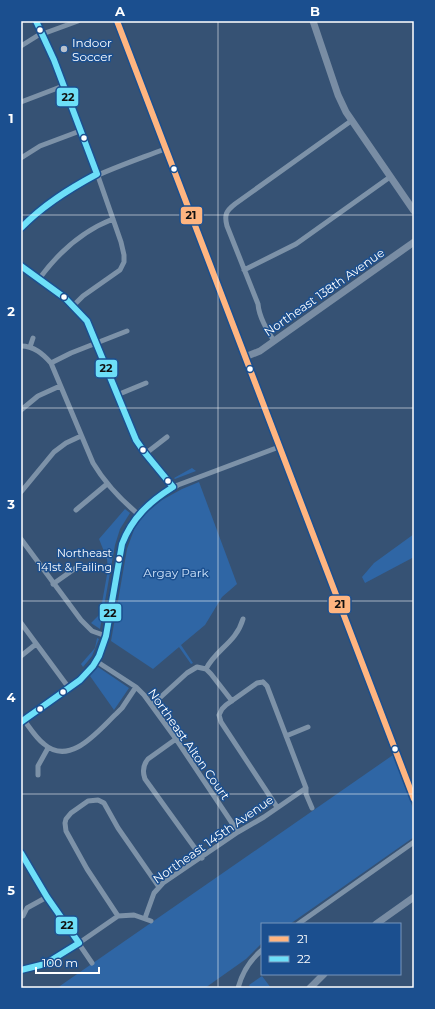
<svg xmlns="http://www.w3.org/2000/svg" width="435" height="1009" viewBox="0 0 435 1009" font-family="Montserrat,sans-serif">
<rect width="100%" height="100%" fill="#365274"/>
<path fill="#2f66a5" d="M 192,468 L 196,471 L 175,479 L 174,478 Z
M 199,482 L 237,584 L 222,597 L 205,625 L 181,645 L 193,663 L 191,664 L 179,647 L 153,669 L 111,641 L 127,549 L 135,527 L 146,513 L 162,500 L 182,489 Z
M 125,509 L 130,513 L 120,529 L 115,545 L 100,629 L 91,623 L 100,614 L 108,569 L 107,559 L 99,539 Z
M 414,534 L 414,557 L 365,583 L 362,577 L 374,563 Z
M 97,638 L 99,639 L 92,656 L 83,667 L 81,664 L 95,648 Z
M 98,667 L 129,688 L 114,710 L 90,676 Z
M 393,755 L 414,811 L 414,837 L 290,924 L 262,924 L 262,943 L 246,959 L 205,988 L 57,988 Z
M 262,976 L 271,988 L 251,988 L 249,985 Z"/>
<g fill="none" stroke-linecap="round" stroke-linejoin="round">
<path stroke="#7d92a8" stroke-width="5" d="M 36,21 L 47,46 L 54,60 L 99,179 L 121,242 L 124,255 L 124,262 L 120,270 L 83,296 L 74,305
M 21,46 L 37,36 L 78,21
M 21,102 L 63,86
M 21,158 L 40,146 L 80,131
M 21,228 C 60,184 113,169 165,149
M 21,266 C 44,283 70,297 87,321 L 136,440 C 146,458 163,470 173,487
M 244,270 L 296,244 L 390,177
M 39,279 C 58,253 82,231 113,219
M 274,341 C 267,330 259,317 258,304 L 227,226 C 224,215 226,211 235,204 L 351,121
M 21,346 C 34,346 43,354 51,363 L 93,463 C 105,483 120,499 138,514
M 30,347 L 33,338
M 51,363 L 71,353 L 127,331
M 117,395 L 146,383
M 21,410 L 38,396 L 60,386
M 145,454 L 167,437
M 21,492 L 54,452 L 66,443 L 81,436
M 76,510 L 107,484
M 21,539 L 81,620 L 92,631 L 106,636
M 53,584 L 80,565
M 21,623 L 69,688
M 21,656 L 36,644
M 96,661 L 136,687 L 144,695 L 176,739 L 238,832
M 206,669 C 216,649 236,643 243,619
M 263,682 L 257,683 L 226,705 L 222,709 L 219,715 L 221,722 L 277,807
M 263,682 L 267,686 L 306,788 L 306,794 L 312,808
M 152,705 L 187,673 L 197,667 L 206,669 L 211,674 L 232,701
M 24,720 C 30,728 36,738 44,744 C 70,767 98,731 116,714 L 122,708 L 136,687
M 21,722 L 80,680 L 93,666 L 99,656 L 106,636 L 122,544 L 129,526 L 141,510 L 154,499 L 178,485 L 279,447
M 286,736 L 308,727
M 176,739 L 148,759 C 143,765 142,771 145,779 L 202,858
M 38,775 L 38,766 L 48,748
M 21,853 L 47,897 L 92,963
M 23,916 L 27,908 L 47,897
M 118,916 L 87,869 L 66,831 L 65,823 L 66,819 L 71,813 L 88,801 L 98,800 L 104,803 L 118,828 L 159,887
M 145,918 L 154,893 L 163,883 L 238,832 L 264,817 L 306,788
M 298,924 L 414,842
M 21,970 L 35,968 L 53,961 L 118,916 L 134,915 L 151,921
M 238,988 C 242,973 250,960 262,950"/>
<path stroke="#798da4" stroke-width="7" d="M 117,21 L 414,799
M 313,21 L 338,95 L 346,112 L 414,211
M 245,357 L 260,351 L 414,242
M 376,924 L 414,897
M 310,988 L 324,974"/>
<defs>
<path id="bus-1" d="M 117,21 L 414,799"/>
<path id="bus-2" d="M 36,21 L 54,60 L 97,174
M 21,228 C 43,205 69,189 97,174
M 21,266 L 65,298 L 87,321 L 136,440 L 145,453 L 173,487
M 21,722 L 80,680 L 93,666 L 99,656 L 106,636 L 122,544 C 132,518 149,502 173,487
M 21,853 L 47,897 L 79,943 L 45,964 L 21,970"/>
</defs>
<use href="#bus-1" stroke="#1b4f8f" stroke-width="9"/>
<use href="#bus-2" stroke="#1b4f8f" stroke-width="9"/>
<use href="#bus-1" stroke="#ffb580" stroke-width="6"/>
<use href="#bus-2" stroke="#6ddff8" stroke-width="6"/>
</g>
<path fill="none" stroke="#fff" stroke-width="1" stroke-opacity="0.55" d="M 218,21 L 218,988M 21,215 L 414,215M 21,408 L 414,408M 21,601 L 414,601M 21,794 L 414,794"/>
<g fill="#fff" stroke="#1b4f8f" stroke-width="1.5">
<circle cx="40" cy="30" r="3.5"/>
<circle cx="84" cy="138" r="3.5"/>
<circle cx="174" cy="169" r="3.5"/>
<circle cx="64" cy="297" r="3.5"/>
<circle cx="250" cy="369" r="3.5"/>
<circle cx="143" cy="450" r="3.5"/>
<circle cx="168" cy="481" r="3.5"/>
<circle cx="119" cy="559" r="3.5"/>
<circle cx="63" cy="692" r="3.5"/>
<circle cx="40" cy="709" r="3.5"/>
<circle cx="395" cy="749" r="3.5"/>
</g>
<circle fill="#b9c2ce" stroke="#1b4f8f" stroke-width="1.5" cx="64" cy="49" r="4"/>
<g text-anchor="middle" dominant-baseline="central" stroke-width="3" stroke-linejoin="round" paint-order="stroke">
<g font-size="11" fill="#fff" stroke="#1b4f8f" text-anchor="end">
<text x="112" y="553">Northeast<tspan x="112" dy="14">141st &amp; Failing</tspan></text>
</g>
<g font-size="12" fill="#fff" stroke="#1b4f8f" text-anchor="start">
<text x="72" y="42">Indoor<tspan x="72" dy="14">Soccer</tspan></text>
</g>
<g font-size="12" fill="#fff" stroke="#1b4f8f">
<text transform="translate(324 292) rotate(-35)">Northeast 138th Avenue</text>
<text transform="translate(189 744) rotate(55)">Northeast Alton Court</text>
<text transform="translate(213 839) rotate(-35)">Northeast 145th Avenue</text>
</g>
<g font-size="12" fill="#cfe3fa" stroke="#1b4f8f">
<text x="176" y="572">Argay Park</text>
</g>
</g>
<g stroke="#1b4f8f" stroke-width="1.5">
<rect x="56" y="87" width="23" height="20" rx="4" fill="#6ddff8"/>
<rect x="180" y="206" width="23" height="19" rx="4" fill="#ffb580"/>
<rect x="95" y="359" width="23" height="19" rx="4" fill="#6ddff8"/>
<rect x="328" y="595" width="23" height="19" rx="4" fill="#ffb580"/>
<rect x="99" y="603" width="23" height="19" rx="4" fill="#6ddff8"/>
<rect x="55" y="916" width="23" height="19" rx="4" fill="#6ddff8"/>
</g>
<g font-size="11" text-anchor="middle" font-weight="bold" fill="#111">
<text x="68" y="101">22</text>
<text x="191" y="219">21</text>
<text x="106" y="372">22</text>
<text x="340" y="608">21</text>
<text x="110" y="617">22</text>
<text x="67" y="929">22</text>
</g>
<rect width="435" height="1009" fill="none" stroke="#1b4f8f" stroke-width="44"/>
<rect x="261" y="923" width="140" height="52" fill="#1b4f8f" stroke="#7695bc"/>
<rect x="269" y="936" width="20" height="6" fill="#ffb580" stroke="#7695bc"/>
<text x="297" y="943" font-size="12" fill="#ffffff">21</text>
<rect x="269" y="956" width="20" height="6" fill="#6ddff8" stroke="#7695bc"/>
<text x="297" y="963" font-size="12" fill="#ffffff">22</text>
<path d="M36 967v6h63v-6" fill="none" stroke="#ffffff" stroke-width="2"/>
<text x="42" y="967" font-size="12" fill="#ffffff" stroke="#1b4f8f" stroke-width="3" paint-order="stroke">100 m</text>
<rect x="22" y="22" width="391" height="965" fill="none" stroke="#fff" stroke-width="1.5"/>
<g font-size="13" text-anchor="middle" font-weight="bold" fill="#fff">
<text x="120" y="16">A</text>
<text x="315" y="16">B</text>
<text x="11" y="123">1</text>
<text x="11" y="316">2</text>
<text x="11" y="509">3</text>
<text x="11" y="702">4</text>
<text x="11" y="895">5</text>
</g>
</svg>
